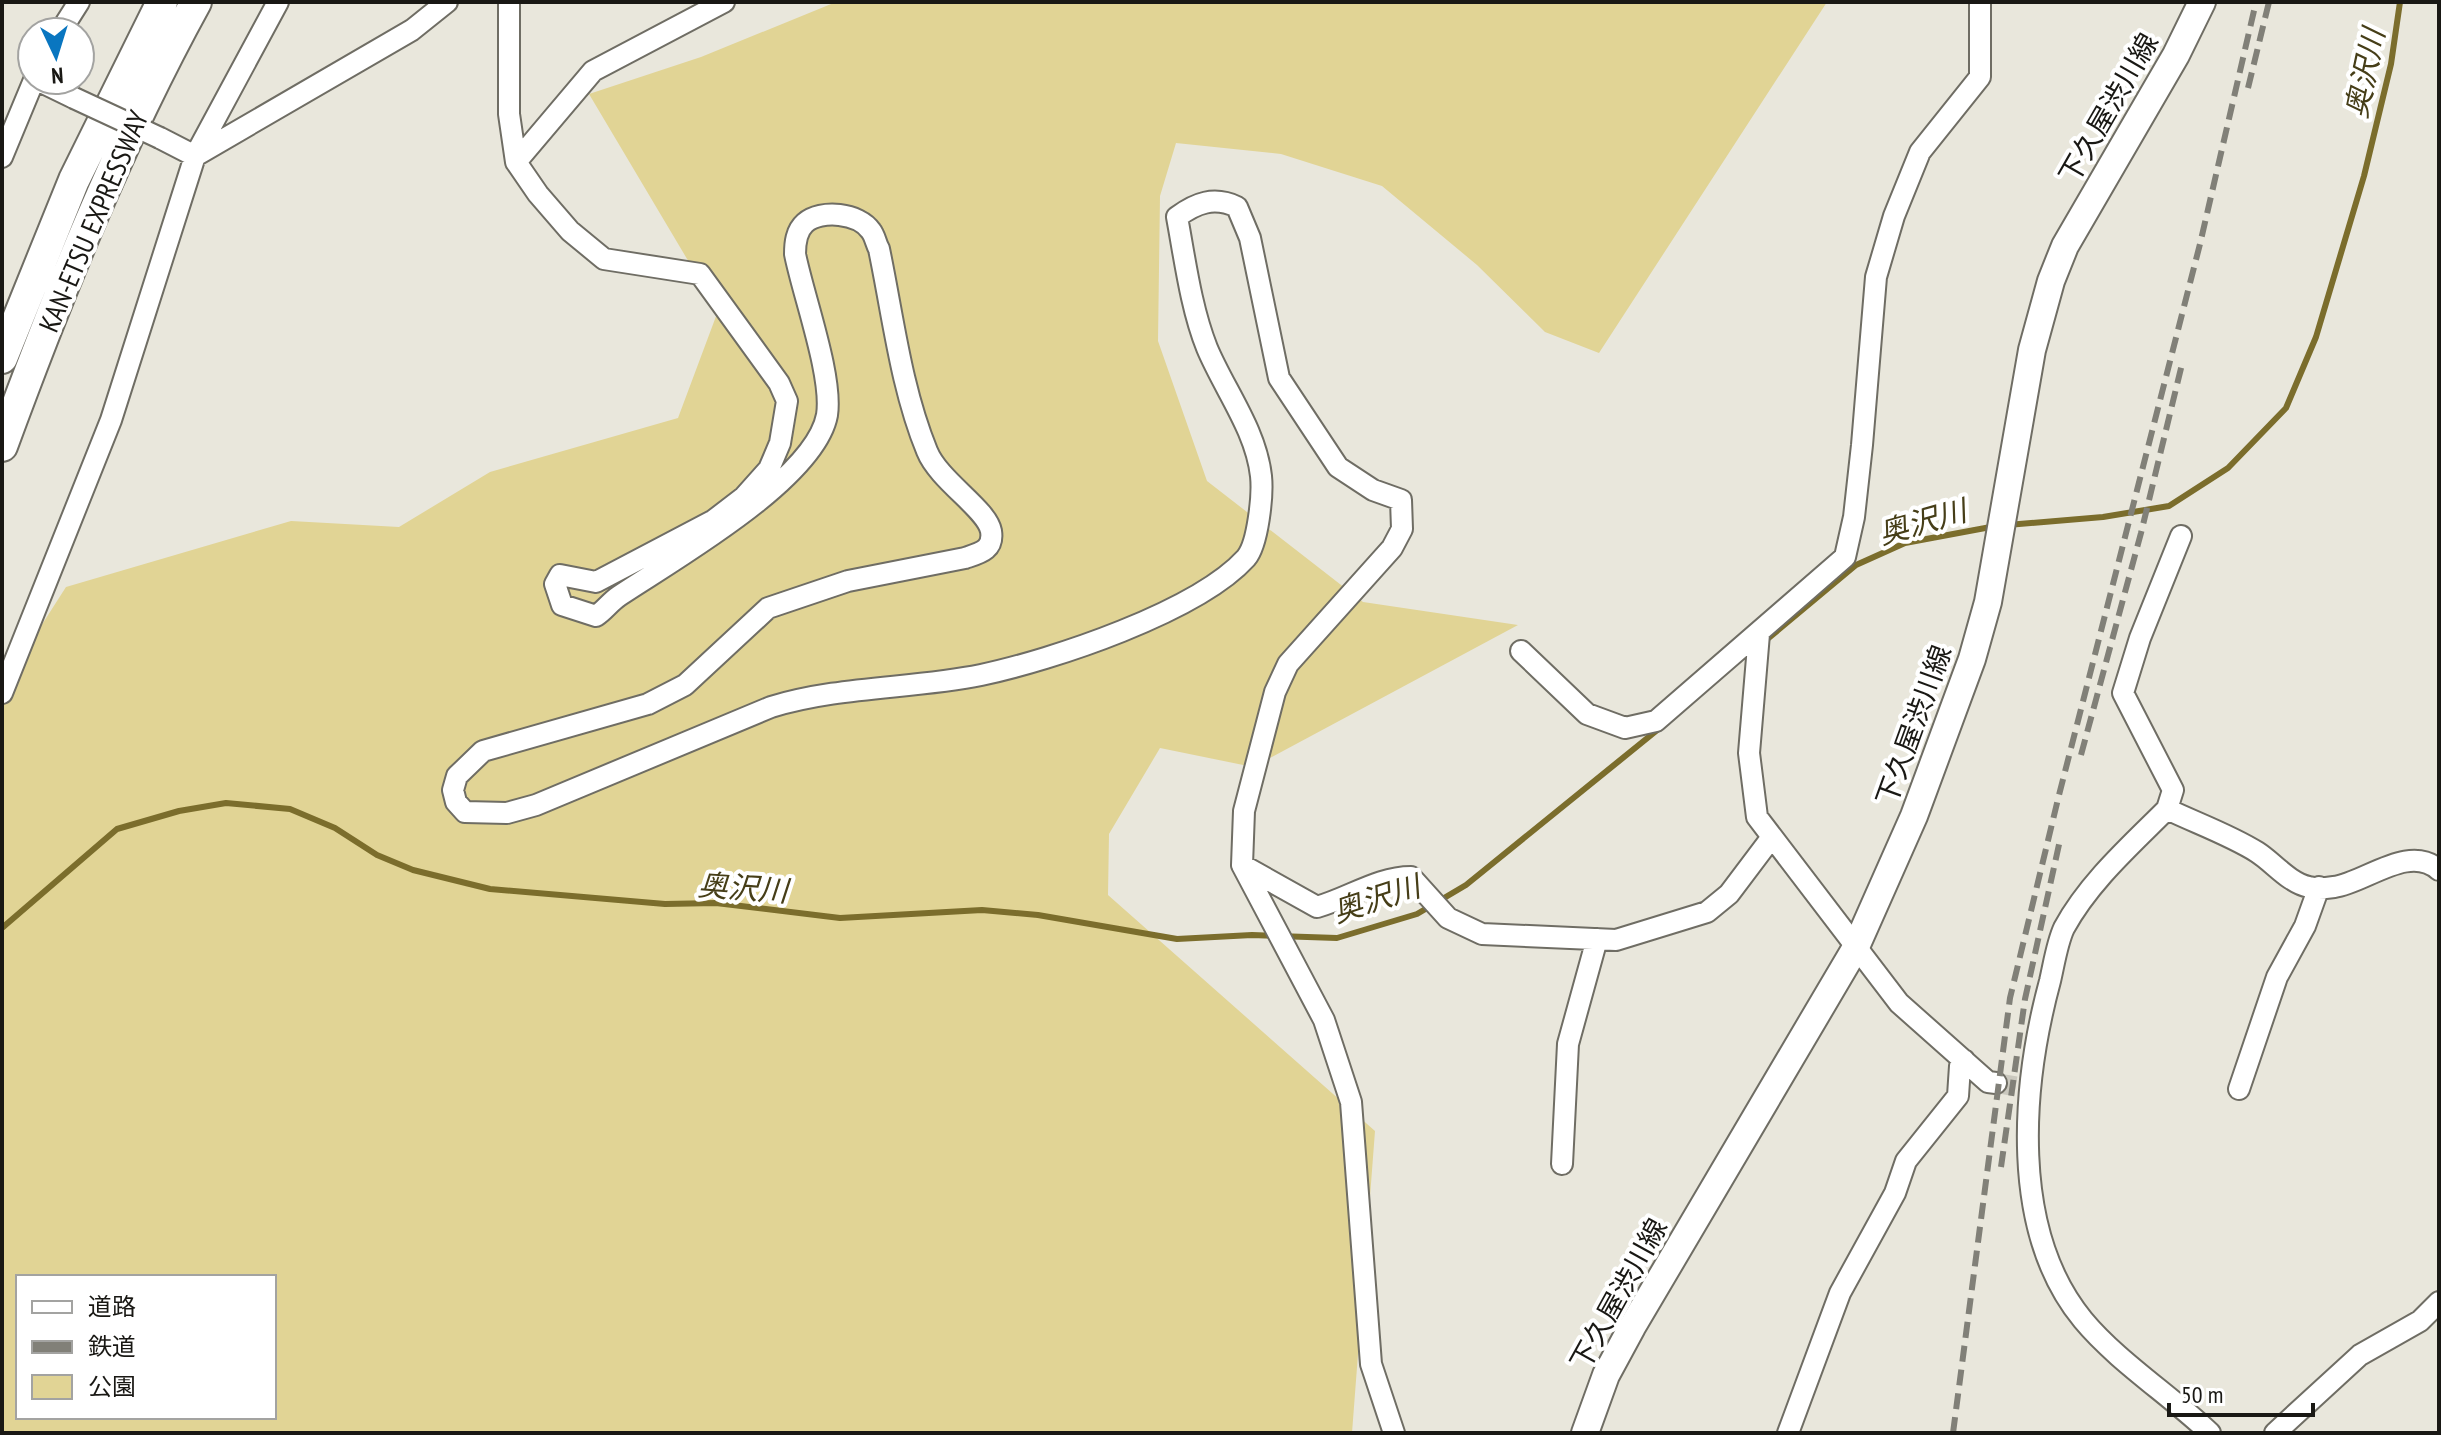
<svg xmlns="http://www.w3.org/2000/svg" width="2441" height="1435" viewBox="0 0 2441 1435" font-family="'PT Sans Narrow','Noto Sans JP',sans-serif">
<rect width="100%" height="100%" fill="#e9e7dc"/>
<path fill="#e1d495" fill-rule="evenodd" d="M 836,2 L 1827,2 L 1599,353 L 1545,332 L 1477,265 L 1382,186 L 1281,154 L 1176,143 L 1160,196 L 1158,341 L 1207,481 L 1363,602 L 1518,625 L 1253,767 L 1160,748 L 1109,834 L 1108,895 L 1375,1131 L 1352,1433 L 2,1433 L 2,687 L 66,587 L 291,521 L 399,527 L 490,472 L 678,418 L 718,311 L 589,94 L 701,57 ZM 18,1277 L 274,1277 L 274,1417 L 18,1417 Z"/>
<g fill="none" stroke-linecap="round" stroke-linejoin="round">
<path stroke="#7b6d2c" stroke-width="6" d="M 2007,525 L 2103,517 L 2169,506 L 2228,468 L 2286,408 L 2316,337 L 2364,176 L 2391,64 L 2400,2
M 1765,641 L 1856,565 L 1905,543 L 1996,526
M 2,928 L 117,829 L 179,811 L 226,803 L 290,809 L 335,828 L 377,855 L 413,870 L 490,889 L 665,904 L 716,903 L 840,918 L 982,910 L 1038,915 L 1177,939 L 1252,935 L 1337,938 L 1417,914 L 1466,885 L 1661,727"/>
<path stroke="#cac8be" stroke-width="20" stroke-dasharray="20 10" stroke-linecap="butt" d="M 1996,1083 L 2020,1087"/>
<defs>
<path id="minor" d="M 509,2 L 509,114 L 516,162 L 538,194 L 570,231 L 604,259 L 700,274 L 779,383 L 787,401 L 780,443 L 769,469 L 744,497 L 714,520 L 596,582 L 560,575 L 555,584 L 562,605 L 596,616 C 605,610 610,602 619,596 C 671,561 815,480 827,415 C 833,376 803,295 795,254 C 795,243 796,231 805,223 C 821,209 859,213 871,231 C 875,236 876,244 879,249 C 893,316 901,388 927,451 C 939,481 987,509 991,531 C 994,550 980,553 965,558 L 848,581 L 768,608 L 685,685 L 648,704 L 483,751 L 457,776 L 453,790 L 456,802 L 465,812 L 507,813 L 536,805 L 771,707 C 840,686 912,689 981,675 C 1052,660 1197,612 1246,558 C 1258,544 1263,495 1261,476 C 1256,430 1224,389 1207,348 C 1191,308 1185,260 1177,217 C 1196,203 1214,196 1237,207 L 1250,238 L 1279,378 L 1338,467 L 1373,490 L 1401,500 L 1402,529 L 1392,548 L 1288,664 L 1275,692 L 1244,811 L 1242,865 L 1324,1020 L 1351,1102 L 1371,1364 L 1394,1433
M 60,32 L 79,2
M 37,80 L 74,98
M 160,138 L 195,156
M 195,156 L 412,30 L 447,2
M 2,157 L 34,80
M 516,162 L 593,71 L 724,2
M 2181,536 L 2140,638 L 2123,693 L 2173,790 L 2167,809 C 2196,823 2230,835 2257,852 C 2273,862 2289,883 2309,887 C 2315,889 2327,888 2334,887 C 2365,883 2409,843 2439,870
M 1759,634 L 1749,753 L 1757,817 L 1899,1003 L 1988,1082 L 1996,1083
M 1521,651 L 1587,714 L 1625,728 L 1656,721 L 1845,557 L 1854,517 L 1862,445 L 1876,277 L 1894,216 L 1920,152 L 1980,77 L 1980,2
M 2,693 L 111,420 L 195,156 L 278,2
M 2167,809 C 2131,845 2089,882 2064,928 C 2057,943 2054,964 2050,981 C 2022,1085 2009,1230 2083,1320 C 2117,1361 2170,1395 2210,1433
M 1242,865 L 1317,907 C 1349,898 1378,877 1411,877 L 1448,918 L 1482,934 L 1616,940 L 1707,912 L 1729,894 L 1772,837
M 2239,1089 L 2277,977 L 2305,926 L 2319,887
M 1562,1164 L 1568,1044 L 1597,939
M 1788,1433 L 1840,1293 L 1895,1193 L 1906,1161 L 1958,1096 L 1960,1066 L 1964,1060
M 2275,1433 L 2360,1355 L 2420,1321 L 2439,1302"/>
<path id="major" d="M 1585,1433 L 1606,1375 L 1632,1327 L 1855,949 L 1914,816 L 1972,659 L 1988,602 L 2032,350 L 2051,281 L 2065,246 L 2176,55 L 2202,2"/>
<path id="highway" d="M 2,358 L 74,180 L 162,2
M 2,446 C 58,294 118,144 196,2"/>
</defs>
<use href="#minor" stroke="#6f6d64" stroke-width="24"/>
<use href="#major" stroke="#6f6d64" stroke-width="30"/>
<use href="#highway" stroke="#6f6d64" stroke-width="34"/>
<use href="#minor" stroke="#fff" stroke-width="20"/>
<use href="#major" stroke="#fff" stroke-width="26"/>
<use href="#highway" stroke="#fff" stroke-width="30"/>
<path stroke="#818078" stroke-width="6" stroke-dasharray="16 8" stroke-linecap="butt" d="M 2248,88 L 2269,2
M 2081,755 L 2141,533 L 2183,360
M 2001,1167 L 2025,999 L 2060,840
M 1953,1433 L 2010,998 L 2058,799 L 2200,244 L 2256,2"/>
<defs>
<path id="minor-bridge" d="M 74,98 L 160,138"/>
</defs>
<use href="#minor-bridge" stroke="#6f6d64" stroke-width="24" stroke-linecap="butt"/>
<use href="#minor-bridge" stroke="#fff" stroke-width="20"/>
</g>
<g text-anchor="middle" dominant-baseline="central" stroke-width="8" stroke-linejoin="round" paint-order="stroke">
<g font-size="28" fill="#191814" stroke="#fff">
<text transform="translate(2108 108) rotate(-60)">下久屋渋川線</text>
<text transform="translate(93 221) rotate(-67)">KAN-ETSU EXPRESSWAY</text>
<text transform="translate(1913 725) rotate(-70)">下久屋渋川線</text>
<text transform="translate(1618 1294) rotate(-61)">下久屋渋川線</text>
</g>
<g font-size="30" font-style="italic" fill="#463e18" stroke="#fff">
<text transform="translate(2364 73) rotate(-78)">奥沢川</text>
<text transform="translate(1922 521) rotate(-16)">奥沢川</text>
<text transform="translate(743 887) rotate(4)">奥沢川</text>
<text transform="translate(1376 898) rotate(-18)">奥沢川</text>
</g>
</g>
<rect width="2441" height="1435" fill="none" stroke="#191814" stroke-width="8"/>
<rect x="16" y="1275" width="260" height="144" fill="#ffffff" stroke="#a3a3a1" stroke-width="2"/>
<rect x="32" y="1301" width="40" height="12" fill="#ffffff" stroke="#a3a3a1" stroke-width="2"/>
<text x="88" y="1315" font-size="24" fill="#191814">道路</text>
<rect x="32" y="1341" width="40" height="12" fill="#818078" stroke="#a3a3a1" stroke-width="2"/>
<text x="88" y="1355" font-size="24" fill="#191814">鉄道</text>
<rect x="32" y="1375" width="40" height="24" fill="#e1d495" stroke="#a3a3a1" stroke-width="2"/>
<text x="88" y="1395" font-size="24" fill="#191814">公園</text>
<g transform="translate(56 56) rotate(176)"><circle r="38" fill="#ffffff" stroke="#a3a3a1" stroke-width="2"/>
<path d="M0-6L14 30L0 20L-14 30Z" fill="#0976c0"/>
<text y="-12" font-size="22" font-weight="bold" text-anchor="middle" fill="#191814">N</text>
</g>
<path d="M2169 1403v12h144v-12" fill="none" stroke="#191814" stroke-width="4"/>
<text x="2181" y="1403" font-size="24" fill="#191814" stroke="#ffffff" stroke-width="6" paint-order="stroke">50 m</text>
</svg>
